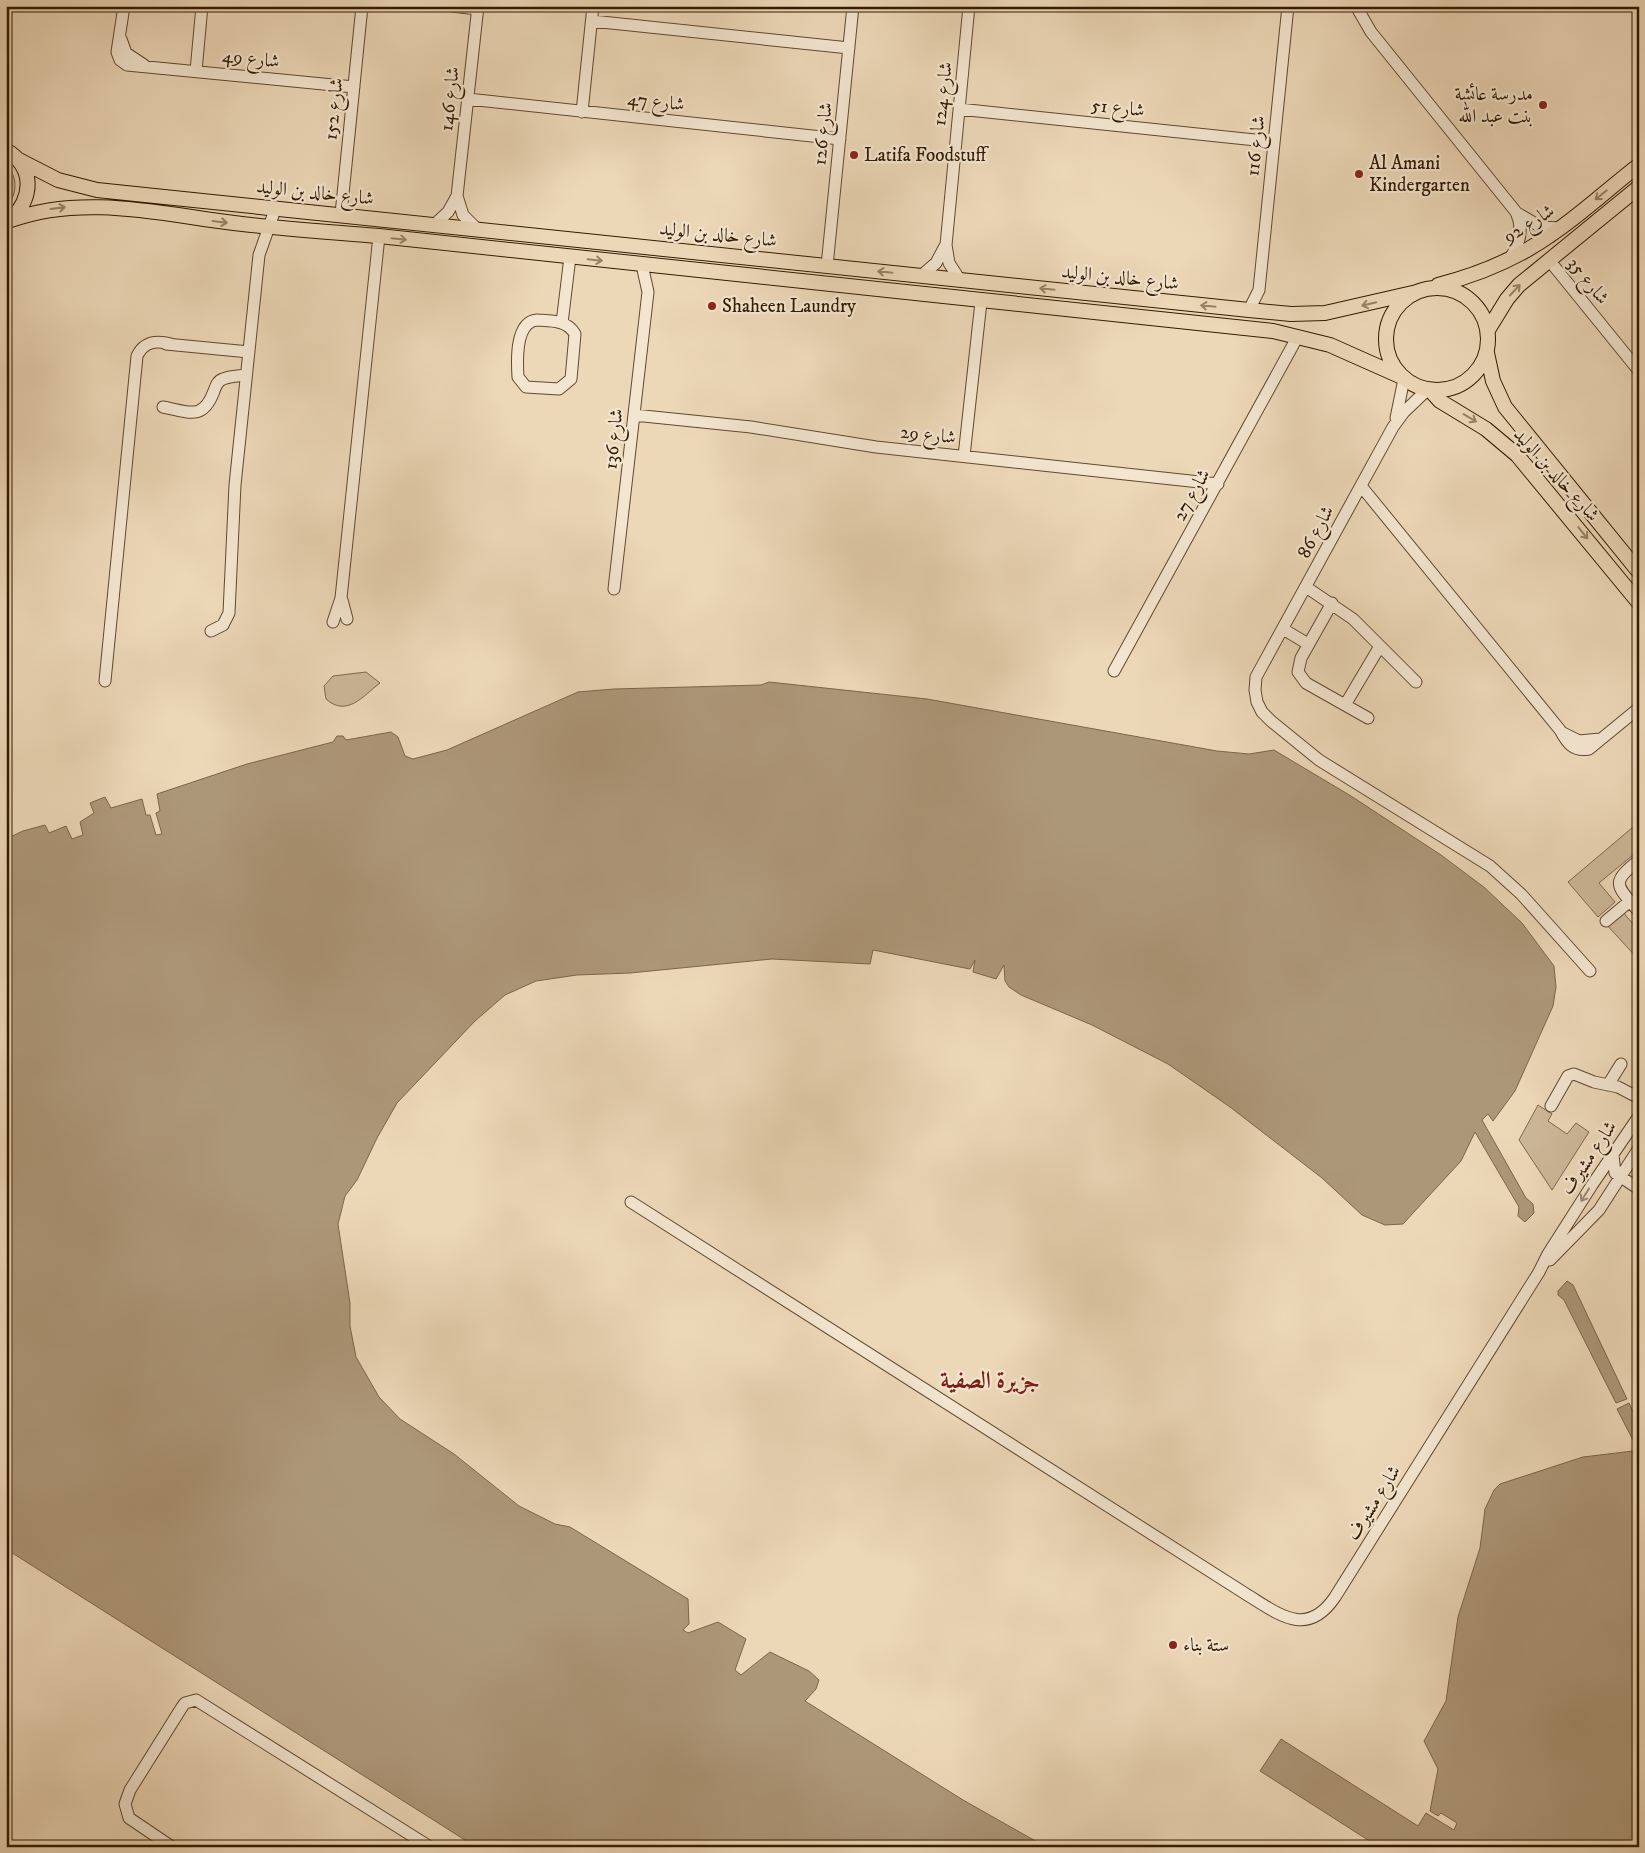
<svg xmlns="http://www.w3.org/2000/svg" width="1645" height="1853" viewBox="0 0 1645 1853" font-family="'IM FELL DW Pica',Amiri,serif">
<rect width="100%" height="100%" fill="#ecd7b7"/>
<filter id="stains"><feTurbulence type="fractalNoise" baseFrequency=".004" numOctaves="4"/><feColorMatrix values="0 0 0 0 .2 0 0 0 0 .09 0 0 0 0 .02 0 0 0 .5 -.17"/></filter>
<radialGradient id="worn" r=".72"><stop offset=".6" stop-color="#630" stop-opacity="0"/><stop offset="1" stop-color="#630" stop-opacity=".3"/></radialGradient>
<path fill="#ccb798" stroke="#7f684c" d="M 6,164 C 18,177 18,194 6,207 Z
M 366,672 L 380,683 C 364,695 347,718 326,699 L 324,686 L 333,676 Z
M 1639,822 L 1639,850 L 1599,883 L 1615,902 L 1598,917 L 1568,882 Z
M 1622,911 L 1639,931 L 1639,960 L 1605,923 Z
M 1538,1105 L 1552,1114 L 1548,1121 L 1567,1134 L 1576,1123 L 1589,1132 L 1552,1190 L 1519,1140 Z"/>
<path fill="#ad9779" stroke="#7c6549" d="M 769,682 L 927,699 L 1217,751 L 1249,754 L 1274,750 L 1351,796 L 1441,855 L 1485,888 L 1522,923 L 1554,966 L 1556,987 L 1553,1006 L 1515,1091 L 1493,1121 L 1488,1114 L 1482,1120 L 1526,1198 L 1533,1204 L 1534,1213 L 1525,1222 L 1518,1216 L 1519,1207 L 1475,1132 L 1461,1161 L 1403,1224 L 1385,1225 L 1362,1215 L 1322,1178 L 1230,1107 L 1168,1064 L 1092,1025 L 1021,995 L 1009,987 L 1005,981 L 1004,965 L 996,979 L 973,972 L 975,960 L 970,969 L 873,950 L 870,964 L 772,959 L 630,973 L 577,975 L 536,981 L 505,995 L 475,1021 L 397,1103 L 377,1138 L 357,1180 L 345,1196 L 338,1224 L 350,1303 L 350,1326 L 356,1357 L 379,1397 L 400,1419 L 454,1454 L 519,1506 L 555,1524 L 570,1527 L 688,1599 L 689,1624 L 683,1630 L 688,1633 L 718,1622 L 746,1639 L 735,1670 L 741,1675 L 770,1652 L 809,1671 L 819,1680 L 816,1689 L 805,1701 L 963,1800 L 1046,1847 L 476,1847 L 6,1549 L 6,839 L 23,831 L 45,825 L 49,833 L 66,826 L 72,839 L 83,835 L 80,822 L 94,813 L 90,803 L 105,797 L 111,808 L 142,799 L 146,815 L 150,815 L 156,835 L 162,834 L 156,813 L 160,811 L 157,794 L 247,764 L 333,742 L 337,736 L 343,736 L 346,740 L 391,732 L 398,737 L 405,756 L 413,759 L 447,750 L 578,692 L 614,689 L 761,685 Z
M 1567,1281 L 1573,1285 L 1627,1399 L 1616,1403 L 1564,1300 L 1558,1295 L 1558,1291 Z
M 1629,1403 L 1639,1424 L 1639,1847 L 1379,1847 L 1260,1771 L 1281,1739 L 1418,1826 L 1426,1813 L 1454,1830 L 1457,1823 L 1441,1813 L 1438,1816 L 1430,1811 L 1438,1769 L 1424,1741 L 1446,1701 L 1458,1617 L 1480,1548 L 1485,1509 L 1494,1490 L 1500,1484 L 1583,1457 L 1633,1451 L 1636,1446 L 1617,1409 Z"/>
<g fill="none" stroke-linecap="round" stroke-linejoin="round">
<defs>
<path id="minor" d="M 124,6 L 117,52 L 120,60 L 127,65 L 354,87
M 451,6 L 478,9
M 1356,6 L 1371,32 L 1516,212 C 1524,229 1520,244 1510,258
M 592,21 L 849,48
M 121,39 L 126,53 L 144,65
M 196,71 L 202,6
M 468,99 L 840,139
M 959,109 L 1274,142
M 582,112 L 593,6
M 1517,213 L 1541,227 L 1560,228
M 341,214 L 362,6
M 435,224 L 448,212 L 457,196
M 476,228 L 463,215 L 457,196 L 478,6
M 1549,260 L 1639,371
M 827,266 L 853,6
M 921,276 L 936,263 L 945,246
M 960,280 L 949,263 L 946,245 L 969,6
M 1249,310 L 1259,290 L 1288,6
M 537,320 C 551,321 567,320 575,334 L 571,379 L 559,389 L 526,387 L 518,377 C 517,361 515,322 537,320 Z
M 562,323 L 570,257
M 166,344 L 249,352
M 1427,390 L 1404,412 L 1393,427 L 1256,677 L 1255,690 L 1257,702 L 1262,712 L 1271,721 L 1319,760 L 1490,866 L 1521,894 L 1590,971
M 163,407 C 189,412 203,421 214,391 C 216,386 217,381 223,379 C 229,376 239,376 246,375
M 634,415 L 751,427 L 876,447 L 1218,484
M 1396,418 L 1404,379
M 964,456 L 981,302
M 1361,486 L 1560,730 C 1567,743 1573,752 1589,749 L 1639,708
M 1306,587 L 1353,619 L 1416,682
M 614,589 L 648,292 L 642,265
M 342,600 L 347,619
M 1332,603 L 1301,658 L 1298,672 L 1306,683 L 1368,718
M 333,622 L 341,598 L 379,236
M 1283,629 L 1308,644
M 211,631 L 223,625 L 229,613 L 235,485 L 259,255 L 276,207
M 1114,671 L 1298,336
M 105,681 L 137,356 C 144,341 156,340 171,344
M 1345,705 L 1380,646
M 1563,733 L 1579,741 L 1600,739
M 1639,860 C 1609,884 1617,885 1639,912
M 1606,921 L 1630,901
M 1608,1085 L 1621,1064
M 1551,1106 L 1568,1076 L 1574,1074 L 1594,1082 L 1618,1087 L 1639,1098
M 1613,1155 L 1615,1173 L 1639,1189
M 631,1202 L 1249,1596 C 1281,1616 1308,1637 1335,1597 L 1539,1272 L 1548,1254 L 1592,1185 L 1639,1116
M 1550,1260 L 1599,1210 L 1639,1148
M 172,1847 L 129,1818 L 125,1804 L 130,1790 L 182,1707 L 185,1703 L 196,1700 L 430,1847"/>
<path id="major" d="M 6,150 C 35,168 33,197 11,220
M 19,160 L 58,180 L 97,190 L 1249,310 L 1291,314 L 1325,313 L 1417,292
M 11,220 C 83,194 161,214 234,223 C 282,229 331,232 379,236 L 1273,331 L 1330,345 L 1402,377
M 1438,285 C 1477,275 1516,259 1549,236 C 1581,215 1609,188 1639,165
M1386 339a51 51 0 1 1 102 0a51 51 0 1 1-102 0Z
M 1488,330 L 1507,299 L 1519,285 L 1639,187
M 1487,353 L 1493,381 L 1505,407 L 1639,572
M 1430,390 L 1440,401 L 1486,429 L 1517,455 L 1639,603"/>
</defs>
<use href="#minor" stroke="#60492e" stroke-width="13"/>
<use href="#major" stroke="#321a00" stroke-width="16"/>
<use href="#minor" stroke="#f3e5d0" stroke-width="11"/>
<use href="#major" stroke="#ecd7b7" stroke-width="14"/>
</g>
<defs><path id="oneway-shaft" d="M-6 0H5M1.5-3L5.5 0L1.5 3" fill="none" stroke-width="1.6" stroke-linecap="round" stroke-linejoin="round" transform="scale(1.25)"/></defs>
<g stroke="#988265">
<use href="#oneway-shaft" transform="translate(1601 195) rotate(141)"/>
<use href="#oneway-shaft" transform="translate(58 208) rotate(-7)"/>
<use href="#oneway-shaft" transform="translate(220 222) rotate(7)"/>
<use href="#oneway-shaft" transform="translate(399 239) rotate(6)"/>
<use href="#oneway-shaft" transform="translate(595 260) rotate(6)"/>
<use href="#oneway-shaft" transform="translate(885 272) rotate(-174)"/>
<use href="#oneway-shaft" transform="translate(1047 289) rotate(-174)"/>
<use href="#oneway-shaft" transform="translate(1515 290) rotate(-47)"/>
<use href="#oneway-shaft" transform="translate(1369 304) rotate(166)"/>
<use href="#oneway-shaft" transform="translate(1208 306) rotate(-174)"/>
<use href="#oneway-shaft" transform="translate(1470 418) rotate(31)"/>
<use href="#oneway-shaft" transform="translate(1583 533) rotate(51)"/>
</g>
<use stroke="#9c8a72" href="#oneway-shaft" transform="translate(1585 1195) rotate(122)"/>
<g fill="#8f2418" stroke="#f3e5d0" stroke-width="2">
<circle cx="1543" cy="105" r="5"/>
<circle cx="854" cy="155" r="5"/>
<circle cx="1359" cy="174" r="5"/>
<circle cx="712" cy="306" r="5"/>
<circle cx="1173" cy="1645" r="5"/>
</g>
<g text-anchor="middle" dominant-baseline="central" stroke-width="4.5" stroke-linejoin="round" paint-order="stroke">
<g font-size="19" fill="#321a00" stroke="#f3e5d0">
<text transform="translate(251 59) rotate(6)">شارع 49</text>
<text transform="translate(943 94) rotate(-84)">شارع 124</text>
<text transform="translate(450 99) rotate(-84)">شارع 146</text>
<text transform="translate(656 102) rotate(6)">شارع 47</text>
<text transform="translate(1118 108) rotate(6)">شارع 51</text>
<text transform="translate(334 109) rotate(-84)">شارع 152</text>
<text transform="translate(823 134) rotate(-84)">شارع 126</text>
<text transform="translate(1256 146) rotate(-84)">شارع 116</text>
<text transform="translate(315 193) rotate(6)">شارع خالد بن الوليد</text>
<text transform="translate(1529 224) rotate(-32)">شارع 92</text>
<text transform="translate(718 235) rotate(6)">شارع خالد بن الوليد</text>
<text transform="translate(1120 278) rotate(6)">شارع خالد بن الوليد</text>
<text transform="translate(1588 281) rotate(51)">شارع 35</text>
<text transform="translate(928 435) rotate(6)">شارع 29</text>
<text transform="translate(614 439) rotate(-84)">شارع 136</text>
<text transform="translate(1556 475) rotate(48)">شارع خالد بن الوليد</text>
<text transform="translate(1192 495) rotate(-61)">شارع 27</text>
<text transform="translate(1316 532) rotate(-62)">شارع 86</text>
<text transform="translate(1589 1158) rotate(-56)">شارع مشيرف</text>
<text transform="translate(1374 1503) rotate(-58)">شارع مشيرف</text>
</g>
<g font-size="19" fill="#321a00" stroke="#f3e5d0" text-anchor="start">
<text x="1533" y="94" text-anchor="end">مدرسة عائشة<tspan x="1533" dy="22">بنت عبد الله</tspan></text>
<text x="864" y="155">Latifa Foodstuff</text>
<text x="1369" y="163">Al Amani<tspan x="1369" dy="22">Kindergarten</tspan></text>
<text x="722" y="306">Shaheen Laundry</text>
<text x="1183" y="1645">ستة بناء</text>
</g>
<g font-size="24" font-weight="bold" fill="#7a1f14" stroke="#f3e5d0">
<text x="990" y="1381">جزيرة الصفية</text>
</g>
</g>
<rect width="1645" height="1853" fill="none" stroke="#ecd7b7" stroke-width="25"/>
<rect x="8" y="8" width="1630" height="1838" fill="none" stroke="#321a00" stroke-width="2.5"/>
<rect x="12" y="12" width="1620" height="1828" fill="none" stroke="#321a00"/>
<rect width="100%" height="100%" filter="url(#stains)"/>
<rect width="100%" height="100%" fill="url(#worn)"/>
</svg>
